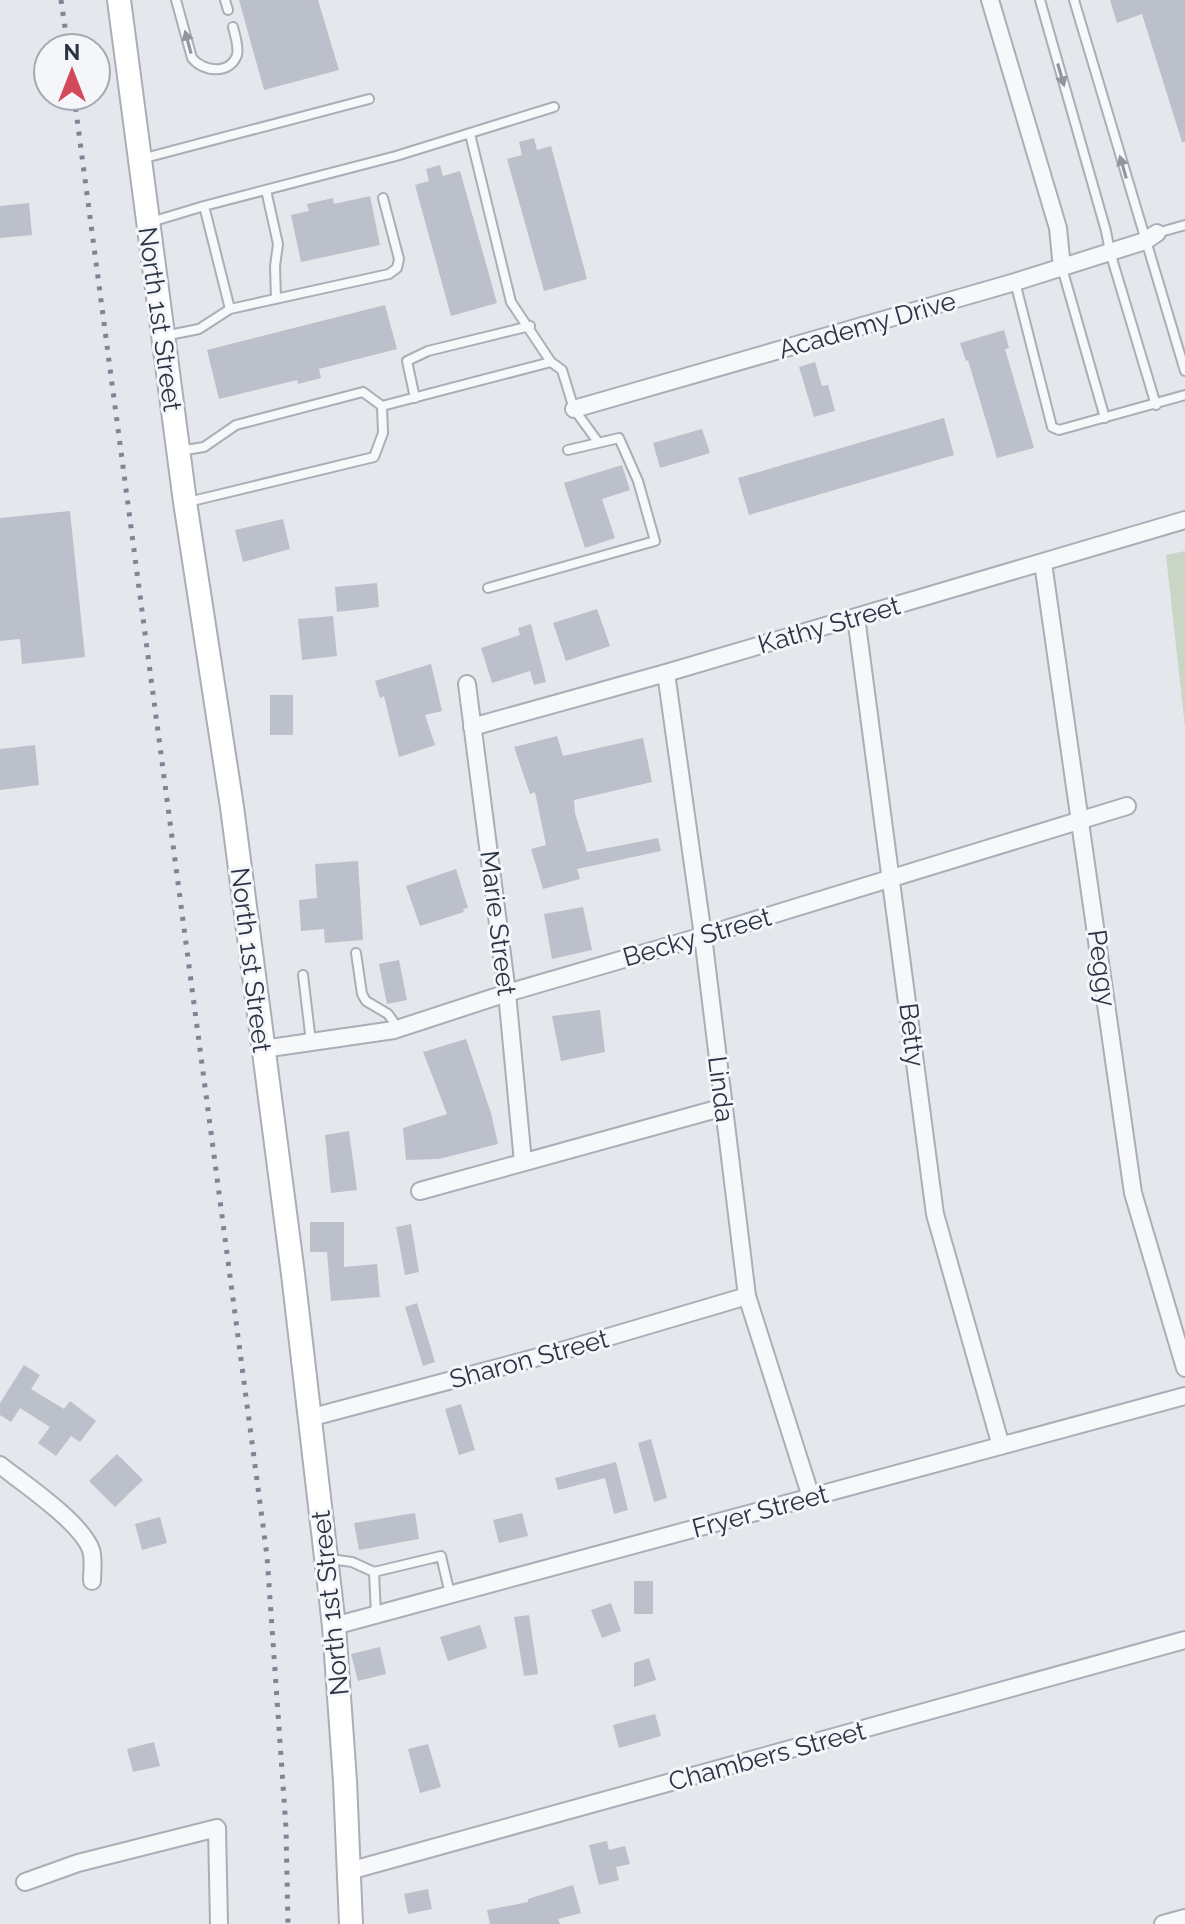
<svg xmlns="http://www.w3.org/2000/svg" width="1185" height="1924" viewBox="0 0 1185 1924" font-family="Raleway,sans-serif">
<rect width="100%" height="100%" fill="#e4e7ec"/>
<path fill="#c9d6c5" d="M 1185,551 L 1185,727 L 1166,555 Z"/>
<path fill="#bbc0ca" d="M 239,0 L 318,0 L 339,70 L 264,90 Z
M 1110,0 L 1185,0 L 1185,142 L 1182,142 L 1142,14 L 1117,23 Z
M 534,138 L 537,150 L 551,146 L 587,279 L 544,291 L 507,159 L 522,155 L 519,142 Z
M 440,165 L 443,176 L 460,171 L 497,303 L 451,316 L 415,185 L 429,181 L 426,169 Z
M 370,196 L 380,245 L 301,262 L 291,215 L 309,211 L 307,204 L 333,198 L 334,204 Z
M 29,203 L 32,235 L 0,238 L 0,206 Z
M 385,305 L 397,349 L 319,369 L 321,378 L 298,384 L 297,380 L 219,399 L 207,350 Z
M 1004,330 L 1009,348 L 1005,349 L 1034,448 L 997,458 L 968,360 L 966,361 L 960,343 Z
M 815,362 L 822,386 L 828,385 L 835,411 L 814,417 L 799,367 Z
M 944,418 L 954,455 L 749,515 L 738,478 Z
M 702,429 L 710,453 L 660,468 L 653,443 Z
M 622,465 L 630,490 L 602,499 L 615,538 L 585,548 L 564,483 Z
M 70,511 L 85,657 L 22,664 L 20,639 L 0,641 L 0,518 Z
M 283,519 L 290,549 L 243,562 L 235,530 Z
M 377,583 L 379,607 L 337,612 L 335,587 Z
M 597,609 L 610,646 L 566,661 L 553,623 Z
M 333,616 L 337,656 L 302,660 L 298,619 Z
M 531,624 L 546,682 L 534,685 L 530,671 L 492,683 L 481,648 L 520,635 L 518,628 Z
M 431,664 L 442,711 L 425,715 L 435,745 L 399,757 L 384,696 L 380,698 L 375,681 Z
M 270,695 L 293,695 L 293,735 L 270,735 Z
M 557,736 L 563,756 L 643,738 L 652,782 L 574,800 L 575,813 L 587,852 L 658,838 L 661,851 L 577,869 L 580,879 L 543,889 L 531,849 L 546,845 L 535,792 L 530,794 L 514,747 Z
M 35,745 L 39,785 L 0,790 L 0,749 Z
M 358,861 L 363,940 L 325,943 L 324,929 L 301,931 L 299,900 L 317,898 L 315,864 Z
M 456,869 L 468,908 L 463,909 L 464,912 L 420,926 L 406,886 Z
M 583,907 L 592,950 L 552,959 L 544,914 Z
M 399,960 L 407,1000 L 387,1004 L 379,964 Z
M 600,1010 L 605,1052 L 561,1061 L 552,1016 Z
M 466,1039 L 491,1113 L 498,1144 L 439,1159 L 406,1160 L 403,1128 L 447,1114 L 423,1052 Z
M 349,1131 L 357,1190 L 331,1193 L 325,1135 Z
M 310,1222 L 344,1222 L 344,1267 L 377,1264 L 380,1297 L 331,1301 L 327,1252 L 310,1252 Z
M 411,1224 L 419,1272 L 405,1275 L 396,1227 Z
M 417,1303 L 435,1362 L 423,1366 L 405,1307 Z
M 24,1365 L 40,1375 L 31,1389 L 64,1409 L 70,1401 L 96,1421 L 80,1442 L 71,1436 L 56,1456 L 38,1443 L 50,1427 L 20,1408 L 11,1422 L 0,1415 L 0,1403 Z
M 461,1404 L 475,1450 L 459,1455 L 445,1409 Z
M 651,1439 L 667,1498 L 654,1502 L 638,1443 Z
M 117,1454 L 143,1480 L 115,1507 L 89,1481 Z
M 616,1462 L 628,1510 L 614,1514 L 605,1478 L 558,1490 L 555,1478 Z
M 415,1513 L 419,1539 L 359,1550 L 354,1523 Z
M 522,1513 L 528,1536 L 499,1543 L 493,1520 Z
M 160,1517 L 167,1543 L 142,1550 L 135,1524 Z
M 634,1581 L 653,1581 L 653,1614 L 634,1614 Z
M 611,1603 L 621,1631 L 602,1638 L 591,1610 Z
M 529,1615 L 538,1674 L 524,1676 L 514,1617 Z
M 480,1625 L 487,1648 L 448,1661 L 440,1637 Z
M 380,1647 L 386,1674 L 358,1681 L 351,1654 Z
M 649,1658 L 656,1680 L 634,1687 L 634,1663 Z
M 655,1714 L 661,1736 L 619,1748 L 613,1725 Z
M 154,1742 L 160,1766 L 133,1772 L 127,1749 Z
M 428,1744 L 441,1787 L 420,1793 L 408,1749 Z
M 607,1841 L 609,1850 L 625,1846 L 630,1864 L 616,1867 L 619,1880 L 599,1885 L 589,1845 Z
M 573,1885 L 581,1913 L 558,1919 L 560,1924 L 490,1924 L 487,1910 L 528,1902 L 528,1899 Z
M 428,1889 L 432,1909 L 408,1914 L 404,1894 Z"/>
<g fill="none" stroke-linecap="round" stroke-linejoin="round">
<defs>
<path id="lane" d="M 176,0 L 192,58 C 203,72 230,75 237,55 C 239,46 235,36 233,27
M 225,0 L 228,10
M 1040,0 L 1106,231 L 1110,252 L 1156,405
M 1074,0 L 1185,371
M 470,134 L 511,302 L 551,362 L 562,370 L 574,409 L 598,442
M 141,159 L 369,99
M 266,190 L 278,244 L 275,266 L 276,299
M 204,206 L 396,156 L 554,107
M 151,222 L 204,206 L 230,309 L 199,329 L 164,336
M 1157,233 L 1185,225
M 1062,268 L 1105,418
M 1015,282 L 1052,427 L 1059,430 L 1185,395
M 230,309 L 389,274 L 397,268 L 399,259 L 383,198
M 415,398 L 407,361 L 428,351 L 530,326
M 382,406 L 551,362
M 179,451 L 204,447 L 236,425 L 363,392 L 382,406 L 383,433 L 374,457 L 188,502
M 488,588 L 655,541 L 638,481 L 619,438 L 568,450
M 356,953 L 362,994 L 366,1001 L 388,1014 L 398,1028
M 303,975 L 311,1042
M 330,1559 L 352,1562 L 374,1572 L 441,1556 L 450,1594
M 374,1572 L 376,1615"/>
<path id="street" d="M 990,0 L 1058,228 L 1062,268
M 574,409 L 1015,282 L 1145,241 L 1157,233
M 1043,563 L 1133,1193 L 1185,1368
M 856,617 L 935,1214 L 1001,1446
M 666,673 L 703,936 L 747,1296 L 811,1497
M 467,684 L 507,993 L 523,1162
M 472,727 L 666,673 L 1185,520
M 263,1049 L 394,1030 L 507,993 L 703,936 L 1127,806
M 420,1191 L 724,1107
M 309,1418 L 561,1351 L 747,1296
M 0,1465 C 23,1483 82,1523 91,1550 C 94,1559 92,1571 92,1581
M 334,1626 L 1185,1396
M 349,1871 L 1185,1640
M 25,1882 L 78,1863 L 217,1828 L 219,1924
M 1163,1924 L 1185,1918"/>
<path id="secondary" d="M 119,0 L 185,502 L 232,807 L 293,1274 L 334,1626 L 345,1781 L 351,1924"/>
</defs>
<use href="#lane" stroke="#a9aeb7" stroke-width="12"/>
<use href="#street" stroke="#a9aeb7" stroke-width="20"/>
<use href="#secondary" stroke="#a9aeb7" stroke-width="26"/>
<use href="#lane" stroke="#f7f8fa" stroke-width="8"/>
<use href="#street" stroke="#f7f8fa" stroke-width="16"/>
<use href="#secondary" stroke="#fff" stroke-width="22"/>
<path stroke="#7d8696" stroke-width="5" stroke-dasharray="4 8" stroke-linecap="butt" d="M 61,0 L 68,48
M 74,96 L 267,1556 L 286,1828 L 288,1924"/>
</g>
<defs><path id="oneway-solid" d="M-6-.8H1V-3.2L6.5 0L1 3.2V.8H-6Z" transform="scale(2)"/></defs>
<g fill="#9196a0">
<use href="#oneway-solid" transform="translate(188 42) rotate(-105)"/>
<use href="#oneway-solid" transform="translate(1061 75) rotate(74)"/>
<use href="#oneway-solid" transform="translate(1123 167) rotate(-106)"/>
</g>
<g text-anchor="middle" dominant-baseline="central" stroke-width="6" stroke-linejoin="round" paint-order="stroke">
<g font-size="26" fill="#2b3445" stroke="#f4f6f9">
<text transform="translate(160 319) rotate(82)">North 1st Street</text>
<text transform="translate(867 325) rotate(-16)">Academy Drive</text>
<text transform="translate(829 625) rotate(-16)">Kathy Street</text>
<text transform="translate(498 923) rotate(83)">Marie Street</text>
<text transform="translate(697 937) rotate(-16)">Becky Street</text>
<text transform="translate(251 960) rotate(83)">North 1st Street</text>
<text transform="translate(1102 968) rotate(82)">Peggy</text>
<text transform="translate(912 1035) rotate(83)">Betty</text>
<text transform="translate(721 1089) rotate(83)">Linda</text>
<text transform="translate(529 1359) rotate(-15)">Sharon Street</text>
<text transform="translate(760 1511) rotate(-15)">Fryer Street</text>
<text transform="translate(330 1603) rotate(-96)">North 1st Street</text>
<text transform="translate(767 1756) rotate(-15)">Chambers Street</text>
</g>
</g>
<g transform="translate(72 72)"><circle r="38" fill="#f4f6f9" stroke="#a4a8b1" stroke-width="2"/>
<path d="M0-6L14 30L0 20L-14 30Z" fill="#d1495b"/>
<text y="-12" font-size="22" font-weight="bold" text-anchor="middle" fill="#2b3445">N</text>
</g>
</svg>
